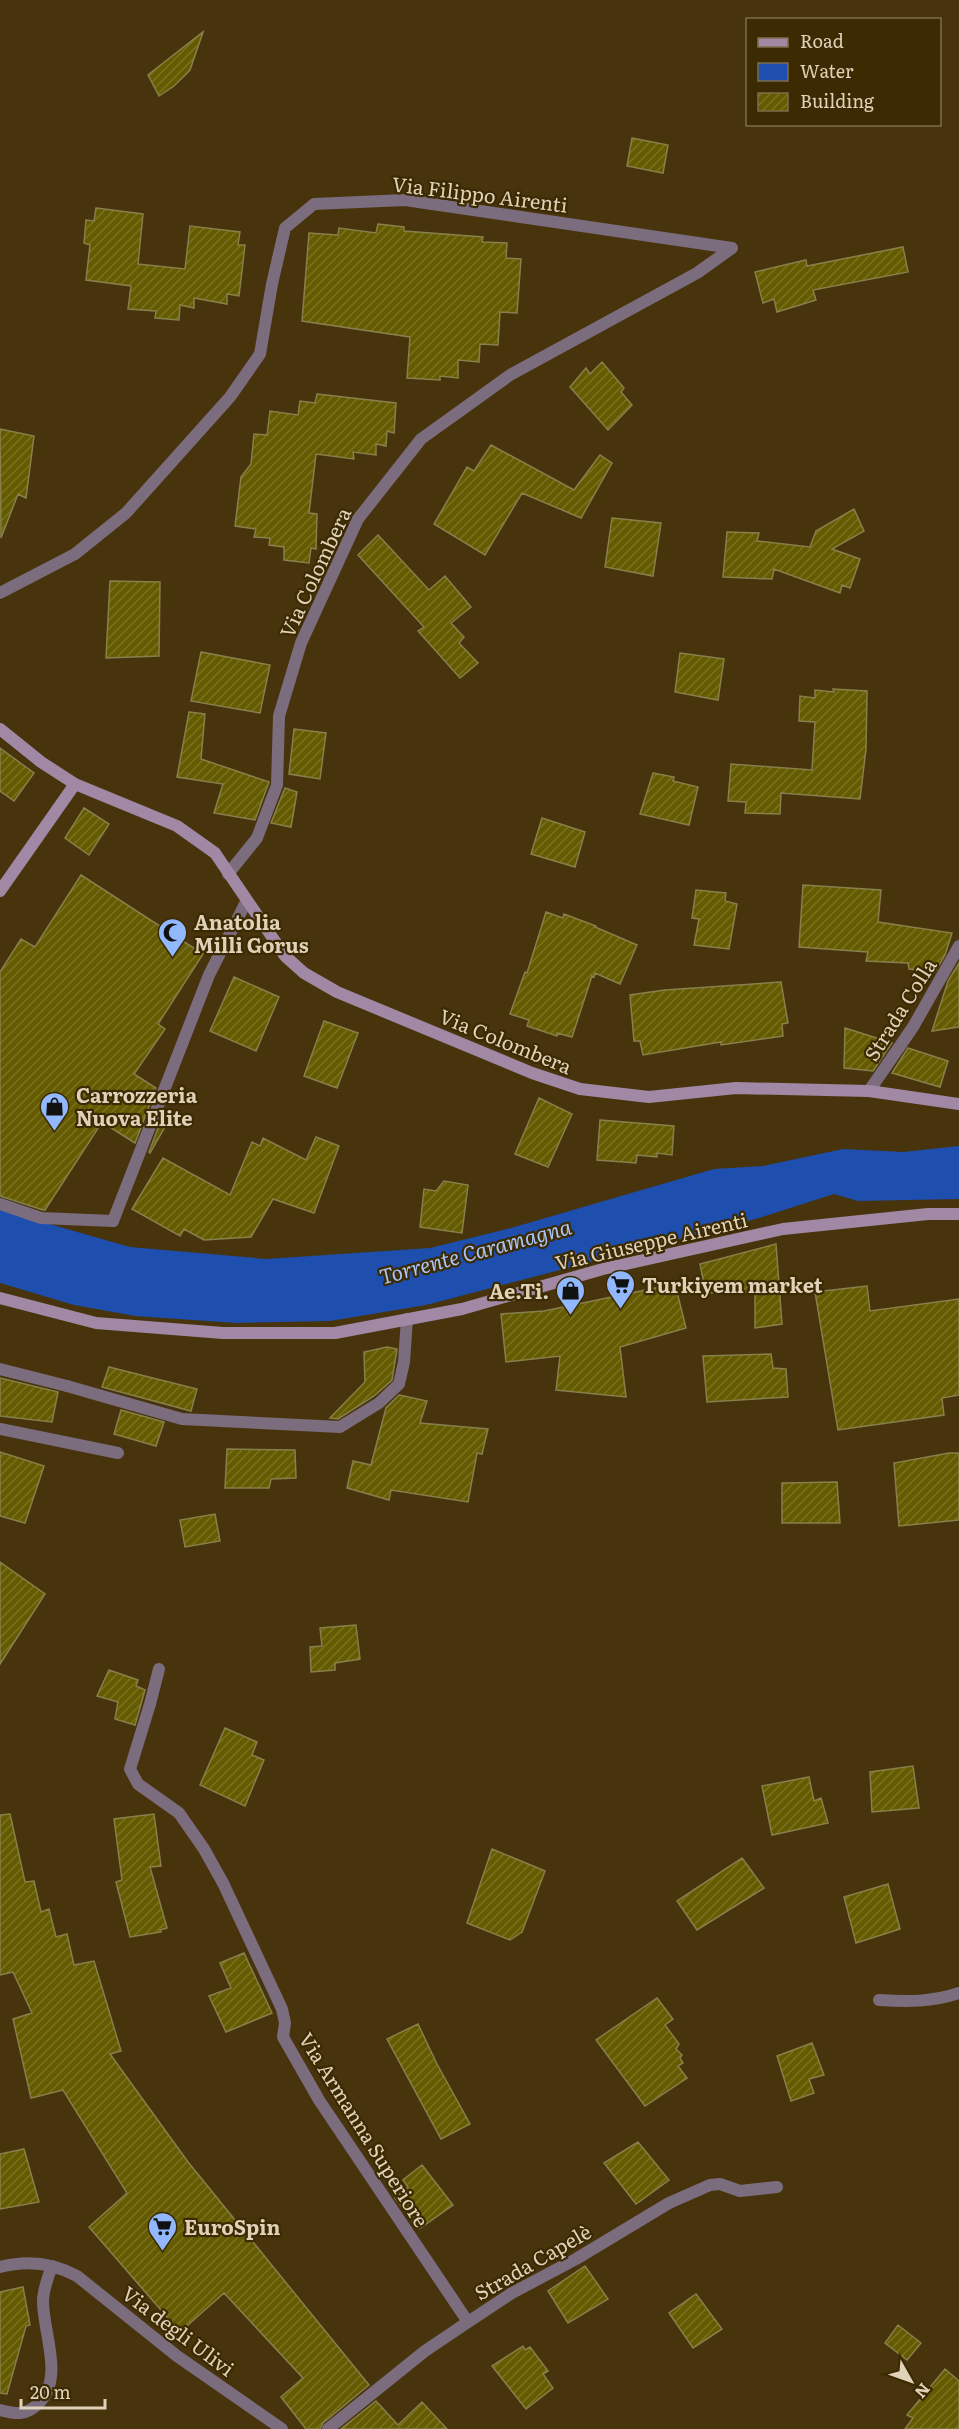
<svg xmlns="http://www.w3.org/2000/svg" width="959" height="2429" viewBox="0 0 959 2429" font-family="Literata,serif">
<defs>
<pattern id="building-hatch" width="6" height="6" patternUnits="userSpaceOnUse" patternTransform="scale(1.5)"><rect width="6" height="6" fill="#645a00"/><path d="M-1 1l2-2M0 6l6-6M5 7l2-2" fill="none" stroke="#7a7123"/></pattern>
</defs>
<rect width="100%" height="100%" fill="#47340d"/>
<path fill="#1e4eae" d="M 959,1146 L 959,1199 L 858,1201 L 834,1194 L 759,1218 L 426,1305 L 330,1321 L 236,1323 L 135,1316 L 74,1305 L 0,1283 L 0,1210 L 130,1247 L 266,1259 L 430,1248 L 511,1228 L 714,1169 L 763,1166 L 843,1149 L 903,1152 Z"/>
<path fill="url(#building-hatch)" stroke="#87804a" stroke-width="1.5" d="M 203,32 L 190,70 L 174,86 L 159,96 L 148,75 Z
M 632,138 L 668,145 L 663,173 L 627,166 Z
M 96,208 L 143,214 L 138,264 L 185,269 L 190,226 L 240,232 L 238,245 L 245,245 L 239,296 L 227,294 L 227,304 L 194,298 L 194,308 L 180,305 L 179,320 L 155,318 L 156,311 L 128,309 L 131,286 L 86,280 L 90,245 L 84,243 L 86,220 L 94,221 Z
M 378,224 L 404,227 L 404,231 L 483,237 L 482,242 L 507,243 L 506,258 L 521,259 L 517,313 L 500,312 L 498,345 L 480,344 L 479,362 L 458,360 L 458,378 L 440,376 L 440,380 L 407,378 L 410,337 L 302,321 L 309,233 L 338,235 L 339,228 L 376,233 Z
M 903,247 L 908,272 L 813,290 L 816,300 L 777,312 L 774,299 L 763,303 L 755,272 L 806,260 L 807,266 Z
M 602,362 L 624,388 L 621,392 L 632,405 L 608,430 L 570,387 L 586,368 L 590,374 Z
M 317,394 L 396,403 L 394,433 L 387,431 L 386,446 L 376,444 L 376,455 L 353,452 L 354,459 L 316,454 L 309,513 L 317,514 L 316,549 L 311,548 L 309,563 L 284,560 L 284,547 L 269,545 L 270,538 L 254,537 L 256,529 L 235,526 L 241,477 L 251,464 L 254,434 L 267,435 L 270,411 L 298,415 L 300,401 L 315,403 Z
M 0,429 L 34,436 L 26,498 L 18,494 L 1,538 Z
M 491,445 L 574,490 L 600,455 L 612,463 L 581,518 L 522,493 L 485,555 L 434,524 L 467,467 L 474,471 Z
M 854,509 L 864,531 L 832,549 L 860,559 L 850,588 L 842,585 L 840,593 L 774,569 L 772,579 L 723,577 L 727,532 L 759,533 L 757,541 L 810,547 L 816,531 Z
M 612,518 L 661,523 L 653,576 L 605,567 Z
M 378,535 L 429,590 L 445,576 L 471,607 L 451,623 L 464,637 L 459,643 L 478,663 L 460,678 L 418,631 L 424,627 L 358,555 Z
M 110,581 L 160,582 L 159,656 L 106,658 Z
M 201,652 L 270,665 L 260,713 L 191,701 Z
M 680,653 L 724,659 L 718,700 L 675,692 Z
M 833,689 L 867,691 L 866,749 L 860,799 L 781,793 L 780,814 L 745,813 L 746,802 L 728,801 L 731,764 L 812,770 L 815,722 L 799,721 L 800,696 L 815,698 L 815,690 L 834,692 Z
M 189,712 L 205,714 L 201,759 L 269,782 L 255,820 L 214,813 L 223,784 L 177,777 Z
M 294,729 L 326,733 L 320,779 L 289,774 Z
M 0,748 L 34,773 L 14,801 L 0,791 Z
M 653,773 L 674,777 L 673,781 L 698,787 L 689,825 L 640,814 Z
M 285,788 L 297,792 L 291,827 L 271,823 Z
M 84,808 L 109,824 L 89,855 L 65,838 Z
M 542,818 L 585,832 L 575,867 L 531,854 Z
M 81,875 L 203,954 L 158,1024 L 165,1029 L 134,1074 L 156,1088 L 135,1143 L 102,1122 L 45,1210 L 43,1210 L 0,1196 L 0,972 L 21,939 L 35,947 Z
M 803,885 L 881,890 L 878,922 L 952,933 L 945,955 L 935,972 L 909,969 L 908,963 L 866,961 L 868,952 L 799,947 Z
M 696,890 L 726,893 L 725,901 L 737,904 L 729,949 L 694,945 L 699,919 L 692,918 Z
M 546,912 L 563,918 L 564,914 L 596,926 L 595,927 L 637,945 L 620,984 L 595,973 L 594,977 L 592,976 L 572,1037 L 557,1033 L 557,1036 L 527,1026 L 529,1020 L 510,1014 L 525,972 L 527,973 Z
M 959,963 L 959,1027 L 932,1031 L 948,981 Z
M 234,977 L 279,997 L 256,1051 L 210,1031 Z
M 781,982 L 788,1023 L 782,1024 L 783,1036 L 721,1045 L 721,1042 L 643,1055 L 640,1041 L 634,1041 L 630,995 L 665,990 Z
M 324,1021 L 358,1033 L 337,1088 L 304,1076 Z
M 845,1028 L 892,1043 L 873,1071 L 844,1068 Z
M 908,1048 L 948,1061 L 940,1087 L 892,1073 Z
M 539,1098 L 572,1114 L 548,1167 L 515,1154 Z
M 163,1115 L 170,1118 L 150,1153 L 149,1152 Z
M 600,1120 L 674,1126 L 672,1155 L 657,1153 L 657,1157 L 637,1155 L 636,1163 L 597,1160 Z
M 316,1137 L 339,1146 L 314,1213 L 273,1199 L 251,1237 L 204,1240 L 184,1229 L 180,1236 L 132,1209 L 163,1158 L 230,1195 L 252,1142 L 260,1146 L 263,1138 L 306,1160 Z
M 444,1181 L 468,1185 L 462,1233 L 420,1227 L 424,1189 L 436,1191 Z
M 776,1244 L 782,1324 L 755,1328 L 755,1291 L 745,1292 L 743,1287 L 706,1294 L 700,1264 Z
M 675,1284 L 686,1328 L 620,1347 L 626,1397 L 556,1390 L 560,1356 L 506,1362 L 501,1314 L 544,1311 Z
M 867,1286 L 870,1311 L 959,1299 L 959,1395 L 942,1398 L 944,1415 L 838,1430 L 815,1292 Z
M 387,1347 L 397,1349 L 392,1380 L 374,1396 L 338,1419 L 330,1418 L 365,1382 L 364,1352 Z
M 771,1354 L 773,1368 L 786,1369 L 788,1397 L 707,1402 L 703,1356 Z
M 109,1367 L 197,1389 L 191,1411 L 102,1387 Z
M 0,1378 L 58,1392 L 52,1422 L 0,1416 Z
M 399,1395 L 427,1401 L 420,1423 L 488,1429 L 482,1454 L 477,1453 L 468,1502 L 391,1490 L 389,1500 L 347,1488 L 353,1461 L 371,1465 L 386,1408 Z
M 121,1410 L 164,1422 L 156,1446 L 114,1434 Z
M 227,1449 L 295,1450 L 296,1478 L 271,1479 L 269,1488 L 225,1488 Z
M 0,1452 L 44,1466 L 25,1523 L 0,1516 Z
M 949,1453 L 959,1453 L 959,1520 L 899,1526 L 894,1463 Z
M 837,1482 L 840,1523 L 782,1523 L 782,1483 Z
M 215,1514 L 220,1541 L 185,1547 L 180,1520 Z
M 0,1562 L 45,1594 L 0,1664 Z
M 356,1625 L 360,1659 L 335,1663 L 335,1670 L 311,1672 L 310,1647 L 322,1646 L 320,1628 Z
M 109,1670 L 138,1680 L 136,1686 L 145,1690 L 135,1725 L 115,1719 L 118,1702 L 97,1696 Z
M 225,1728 L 257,1742 L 252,1755 L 264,1760 L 245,1806 L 200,1785 Z
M 913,1766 L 919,1808 L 872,1812 L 870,1772 Z
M 809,1777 L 814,1801 L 821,1798 L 828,1823 L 772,1835 L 762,1786 Z
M 10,1814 L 25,1882 L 34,1881 L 41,1912 L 49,1909 L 56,1937 L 67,1934 L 74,1965 L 94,1961 L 121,2051 L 110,2054 L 188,2162 L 369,2385 L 323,2423 L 320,2429 L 306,2429 L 281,2397 L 303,2378 L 224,2293 L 180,2332 L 89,2227 L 127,2193 L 63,2090 L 31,2098 L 13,2019 L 32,2013 L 13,1972 L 0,1975 L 0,1815 Z
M 154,1814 L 161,1866 L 150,1867 L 167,1928 L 160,1930 L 161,1932 L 130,1937 L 116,1882 L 122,1880 L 114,1819 Z
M 492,1849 L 545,1871 L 522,1932 L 510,1940 L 467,1923 Z
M 742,1858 L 764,1888 L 697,1930 L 677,1901 Z
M 888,1884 L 900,1929 L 856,1943 L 844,1897 Z
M 244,1953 L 272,2013 L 226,2032 L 209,1996 L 231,1988 L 220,1963 Z
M 657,1998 L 673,2019 L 665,2025 L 679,2044 L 676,2049 L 682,2055 L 680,2058 L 683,2063 L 678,2066 L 687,2078 L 645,2106 L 596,2040 Z
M 418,2024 L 437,2064 L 470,2124 L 441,2139 L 387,2039 Z
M 812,2043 L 824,2075 L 809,2079 L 814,2093 L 791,2101 L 777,2056 Z
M 638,2142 L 669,2180 L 636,2204 L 604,2163 Z
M 24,2149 L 39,2202 L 0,2209 L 0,2154 Z
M 422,2165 L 453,2205 L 419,2229 L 395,2198 L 408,2187 L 403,2180 Z
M 585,2266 L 608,2299 L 568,2323 L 548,2291 Z
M 23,2287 L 30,2325 L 26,2326 L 7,2394 L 0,2393 L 0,2292 Z
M 696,2294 L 722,2329 L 693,2348 L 669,2313 Z
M 898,2325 L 921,2343 L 907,2360 L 885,2343 Z
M 523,2346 L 525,2350 L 530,2347 L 548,2371 L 543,2374 L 553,2388 L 526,2409 L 492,2366 Z
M 945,2369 L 959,2381 L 959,2429 L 905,2429 L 913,2418 L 907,2415 Z
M 376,2401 L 398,2425 L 422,2402 L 447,2429 L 341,2429 Z"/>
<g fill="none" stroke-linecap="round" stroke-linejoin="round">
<path stroke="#7b6c7e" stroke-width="12" d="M 0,1204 L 41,1218 L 113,1221
M 67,1386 L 182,1419 L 340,1427 L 379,1403 L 399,1384 L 404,1362 L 407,1319"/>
<path stroke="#7b6c7e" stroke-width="12" d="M 0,593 L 75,554 L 126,513 L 230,397 L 260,354 L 272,284 L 285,228 L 314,204 L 405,200 L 732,248
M 228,874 L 257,838 L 277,785 L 279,716 L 301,643 L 358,519 L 421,439 L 510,375 L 697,273 L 732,248
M 869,1091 L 913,1027 L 959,946
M 113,1221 L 209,975 L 246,902
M 0,1369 L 67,1386
M 0,1429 L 118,1453
M 159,1669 L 150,1704 L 130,1769 L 138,1784 L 179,1813 L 204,1849 L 223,1883 L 282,2009 L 285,2023 L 283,2037 L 319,2100 L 468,2322
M 879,2000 C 907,2002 933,2002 959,1993
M 0,2267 C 26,2260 53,2263 77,2276 L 177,2356 L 282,2429
M 0,2410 C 16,2414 25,2416 38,2404 C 65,2378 43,2334 43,2301 C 43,2290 48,2277 52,2266
M 328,2429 L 425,2351 L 468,2322 L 512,2293 L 576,2259 L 669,2203 L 710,2185 L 720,2184 L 740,2191 L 777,2187"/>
<path stroke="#a188a5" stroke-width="12" d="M 0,729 L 41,762 L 75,784 L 177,826 L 215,853 L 285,956 L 304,973 L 337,992 L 532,1073 L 580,1089 L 649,1097 L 736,1088 L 869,1091 L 959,1104
M 0,891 L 75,784
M 0,1298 L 96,1323 L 223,1333 L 335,1333 L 462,1309 L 603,1269 L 783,1229 L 928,1214 L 959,1214"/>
</g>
<defs>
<symbol id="mosque-pin" viewBox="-11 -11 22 30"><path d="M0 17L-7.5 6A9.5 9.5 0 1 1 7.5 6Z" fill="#91b8fd" stroke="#3c2a02"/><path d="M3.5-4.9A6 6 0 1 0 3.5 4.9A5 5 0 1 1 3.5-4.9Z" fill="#111"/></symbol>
<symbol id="shop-pin" viewBox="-11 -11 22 30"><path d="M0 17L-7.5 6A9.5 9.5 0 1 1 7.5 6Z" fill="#91b8fd" stroke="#3c2a02"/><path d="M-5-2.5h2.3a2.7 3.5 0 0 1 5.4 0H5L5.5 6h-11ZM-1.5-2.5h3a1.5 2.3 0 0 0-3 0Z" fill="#111"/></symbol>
<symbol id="supermarket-pin" viewBox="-11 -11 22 30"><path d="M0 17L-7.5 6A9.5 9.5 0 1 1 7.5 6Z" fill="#91b8fd" stroke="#3c2a02"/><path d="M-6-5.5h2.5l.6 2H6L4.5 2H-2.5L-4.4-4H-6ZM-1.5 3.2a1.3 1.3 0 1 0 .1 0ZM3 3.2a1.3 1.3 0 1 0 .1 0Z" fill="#111"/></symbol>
</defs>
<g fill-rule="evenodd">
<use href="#mosque-pin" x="156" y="916" width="33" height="45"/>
<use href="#shop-pin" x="38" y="1090" width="33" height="45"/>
<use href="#supermarket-pin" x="604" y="1268" width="33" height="45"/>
<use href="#shop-pin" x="554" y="1274" width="33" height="45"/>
<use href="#supermarket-pin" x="146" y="2210" width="33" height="45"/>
</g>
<g text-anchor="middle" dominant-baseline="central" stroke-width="4.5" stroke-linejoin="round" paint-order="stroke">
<g font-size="20" fill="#e0d2b9" stroke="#3c2a02">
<text transform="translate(480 193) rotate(7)">Via Filippo Airenti</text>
<text transform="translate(314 572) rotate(-65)">Via Colombera</text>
<text transform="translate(899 1009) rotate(-58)">Strada Colla</text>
<text transform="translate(506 1040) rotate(22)">Via Colombera</text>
<text transform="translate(651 1240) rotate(-13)">Via Giuseppe Airenti</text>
<text transform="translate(365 2129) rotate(58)">Via Armanna Superiore</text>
<text transform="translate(532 2261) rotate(-30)">Strada Capelè</text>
<text transform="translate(179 2330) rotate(37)">Via degli Ulivi</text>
</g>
<g font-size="20" font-weight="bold" fill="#e0d2b9" stroke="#3c2a02" text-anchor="start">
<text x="194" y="921">Anatolia<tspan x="194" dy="23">Milli Gorus</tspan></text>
<text x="76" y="1094">Carrozzeria<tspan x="76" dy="23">Nuova Elite</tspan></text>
<text x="642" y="1284">Turkiyem market</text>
<text x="549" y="1290" text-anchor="end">Ae.Ti.</text>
<text x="184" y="2226">EuroSpin</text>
</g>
<g font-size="21" font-style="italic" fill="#a9c5f7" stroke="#3c2a02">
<text transform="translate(475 1250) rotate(-15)">Torrente Caramagna</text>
</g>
</g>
<rect x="746" y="18" width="195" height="108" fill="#3c2a02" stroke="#7e6d4b" stroke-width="1.5"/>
<rect x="758" y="38" width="30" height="9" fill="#a188a5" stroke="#7e6d4b" stroke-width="1.5"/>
<text x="800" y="48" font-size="18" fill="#e0d2b9">Road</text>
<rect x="758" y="63" width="30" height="18" fill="#1e4eae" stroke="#7e6d4b" stroke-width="1.5"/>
<text x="800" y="78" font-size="18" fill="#e0d2b9">Water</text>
<rect x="758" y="93" width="30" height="18" fill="url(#building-hatch)" stroke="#7e6d4b" stroke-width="1.5"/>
<text x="800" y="108" font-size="18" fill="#e0d2b9">Building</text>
<g transform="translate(911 2381) rotate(130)" stroke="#3c2a02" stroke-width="4.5" paint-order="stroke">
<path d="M0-4.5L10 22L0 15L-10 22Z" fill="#e0d2b9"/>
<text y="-9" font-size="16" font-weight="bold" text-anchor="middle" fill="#e0d2b9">N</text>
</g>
<path d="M21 2399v9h84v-9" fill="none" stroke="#e0d2b9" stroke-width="3"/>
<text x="30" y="2399" font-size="18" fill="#e0d2b9" stroke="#3c2a02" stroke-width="4.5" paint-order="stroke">20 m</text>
</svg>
